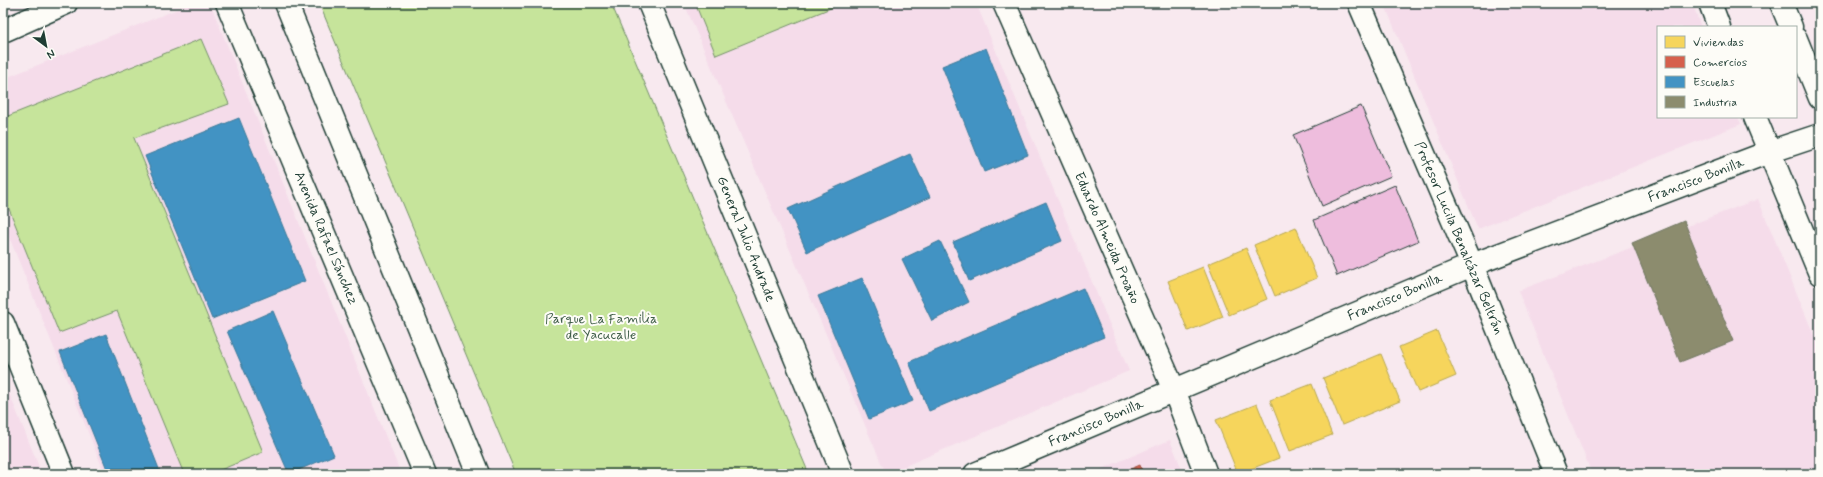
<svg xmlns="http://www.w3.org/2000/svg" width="1823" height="477" viewBox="0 0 1823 477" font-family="Mynerve,sans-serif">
<rect width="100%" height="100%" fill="#f8e9ef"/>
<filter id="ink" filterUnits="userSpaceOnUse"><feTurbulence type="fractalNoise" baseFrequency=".025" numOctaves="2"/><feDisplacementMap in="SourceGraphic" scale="8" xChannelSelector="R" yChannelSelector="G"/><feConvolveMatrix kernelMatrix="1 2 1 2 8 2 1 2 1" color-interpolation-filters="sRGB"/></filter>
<g filter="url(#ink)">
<path fill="#f5dcea" d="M 193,3 L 210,3 L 401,474 L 105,474 L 3,222 L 3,79 Z
M 684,3 L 976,3 L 1129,371 L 886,474 Z
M 1384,3 L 1692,3 L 1701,27 L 1658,27 L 1658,117 L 1738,117 L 1741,124 L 1478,229 Z
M 1758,199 L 1820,350 L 1820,474 L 1592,474 L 1518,291 Z
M 3,378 L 42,474 L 3,474 Z
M 1170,440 L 1184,474 L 1090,474 L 1165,442 Z"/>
<path fill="#c6e49b" stroke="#729068" d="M 319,3 L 611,3 L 809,474 L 516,474 Z
M 695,3 L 843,3 L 716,55 Z
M 201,39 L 229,104 L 134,138 L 263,452 L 211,474 L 184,474 L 117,311 L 59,333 L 3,194 L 3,118 Z"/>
<path fill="#f6d55c" stroke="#b6a750" d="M 1296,227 L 1317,278 L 1275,296 L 1254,245 Z
M 1246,248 L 1267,299 L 1229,315 L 1208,264 Z
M 1203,267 L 1223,317 L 1188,331 L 1168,281 Z
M 1437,331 L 1456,376 L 1418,392 L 1399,347 Z
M 1381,354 L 1400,401 L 1342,425 L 1323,378 Z
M 1312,384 L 1332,435 L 1290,451 L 1270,400 Z
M 1257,404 L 1279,458 L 1238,474 L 1216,420 Z"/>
<path fill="#d6604d" stroke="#9f5646" d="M 1140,465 L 1143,474 L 1119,474 Z"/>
<path fill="#4393c3" stroke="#387998" d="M 986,48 L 1028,155 L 984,172 L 942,66 Z
M 239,118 L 305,281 L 212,319 L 145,156 Z
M 910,154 L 930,197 L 807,252 L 788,209 Z
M 1046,202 L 1062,241 L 969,281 L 953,242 Z
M 940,241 L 969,302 L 932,321 L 902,259 Z
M 862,278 L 913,401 L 869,419 L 818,296 Z
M 1083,288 L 1104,337 L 929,411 L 909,362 Z
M 273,311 L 334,455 L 289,474 L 227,331 Z
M 106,334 L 161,474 L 109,474 L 60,352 Z"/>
<path fill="#8c8c6e" stroke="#6b745d" d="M 1684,221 L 1733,341 L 1680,362 L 1632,243 Z"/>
<path fill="#eebddd" stroke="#1f3d34" d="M 1361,106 L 1391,176 L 1322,206 L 1293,135 Z
M 1395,185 L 1418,241 L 1337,276 L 1314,220 Z"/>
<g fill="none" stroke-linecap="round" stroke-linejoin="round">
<defs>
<path id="minor" d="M 227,3 L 425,474
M 286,3 L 478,474
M 649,3 L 843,474
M 1004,3 L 1174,390 L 1206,474
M 1359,3 L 1472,265 L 1556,474
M 1710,3 L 1719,27
M 1781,3 L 1791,27
M 3,31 L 66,3
M 1796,39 L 1820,98
M 1755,117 L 1820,274
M 3,323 L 64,474
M 975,474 L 1472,265 L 1769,152 L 1820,135"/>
</defs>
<use href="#minor" stroke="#1f3d34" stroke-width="25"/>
<use href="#minor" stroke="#fdfcf7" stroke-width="22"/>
</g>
</g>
<g text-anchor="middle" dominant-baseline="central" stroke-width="4" stroke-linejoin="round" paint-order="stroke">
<g font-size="14" fill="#1f3d34" stroke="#fdfcf7">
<text transform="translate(1696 180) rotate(-21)">Francisco Bonilla</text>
<text transform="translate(326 238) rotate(67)">Avenida Rafael Sánchez</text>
<text transform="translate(1107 238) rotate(66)">Eduardo Almeida Proaño</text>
<text transform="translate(1459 238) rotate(67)">Profesor Lucila Benalcázar Beltrán</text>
<text transform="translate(746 239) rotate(68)">General Julio Andrade</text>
<text transform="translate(1395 297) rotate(-23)">Francisco Bonilla</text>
<text transform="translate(1096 423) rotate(-23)">Francisco Bonilla</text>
</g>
<g font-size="14" fill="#405e49" stroke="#fdfcf7">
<text x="601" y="319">Parque La Familia<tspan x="601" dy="16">de Yacucalle</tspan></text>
</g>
</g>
<rect width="1823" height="477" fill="none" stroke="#fdfcf7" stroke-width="16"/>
<rect x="8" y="8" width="1807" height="461" fill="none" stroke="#1f3d34" stroke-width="1.5" filter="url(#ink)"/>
<rect x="1657" y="26" width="140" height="92" fill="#fdfcf7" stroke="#a4b0a9"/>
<rect x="1665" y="36" width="20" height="12" fill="#f6d55c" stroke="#a4b0a9"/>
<text x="1693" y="46" font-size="12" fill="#1f3d34">Viviendas</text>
<rect x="1665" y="56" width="20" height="12" fill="#d6604d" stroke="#a4b0a9"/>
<text x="1693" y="66" font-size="12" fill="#1f3d34">Comercios</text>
<rect x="1665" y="76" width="20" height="12" fill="#4393c3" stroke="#a4b0a9"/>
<text x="1693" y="86" font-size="12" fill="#1f3d34">Escuelas</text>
<rect x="1665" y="96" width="20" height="12" fill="#8c8c6e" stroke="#a4b0a9"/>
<text x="1693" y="106" font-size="12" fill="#1f3d34">Industria</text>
<g transform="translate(46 46) rotate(148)" stroke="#fdfcf7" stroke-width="3" paint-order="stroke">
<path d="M0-3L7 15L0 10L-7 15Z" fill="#1f3d34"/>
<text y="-6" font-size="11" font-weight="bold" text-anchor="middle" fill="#1f3d34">N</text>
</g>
</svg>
